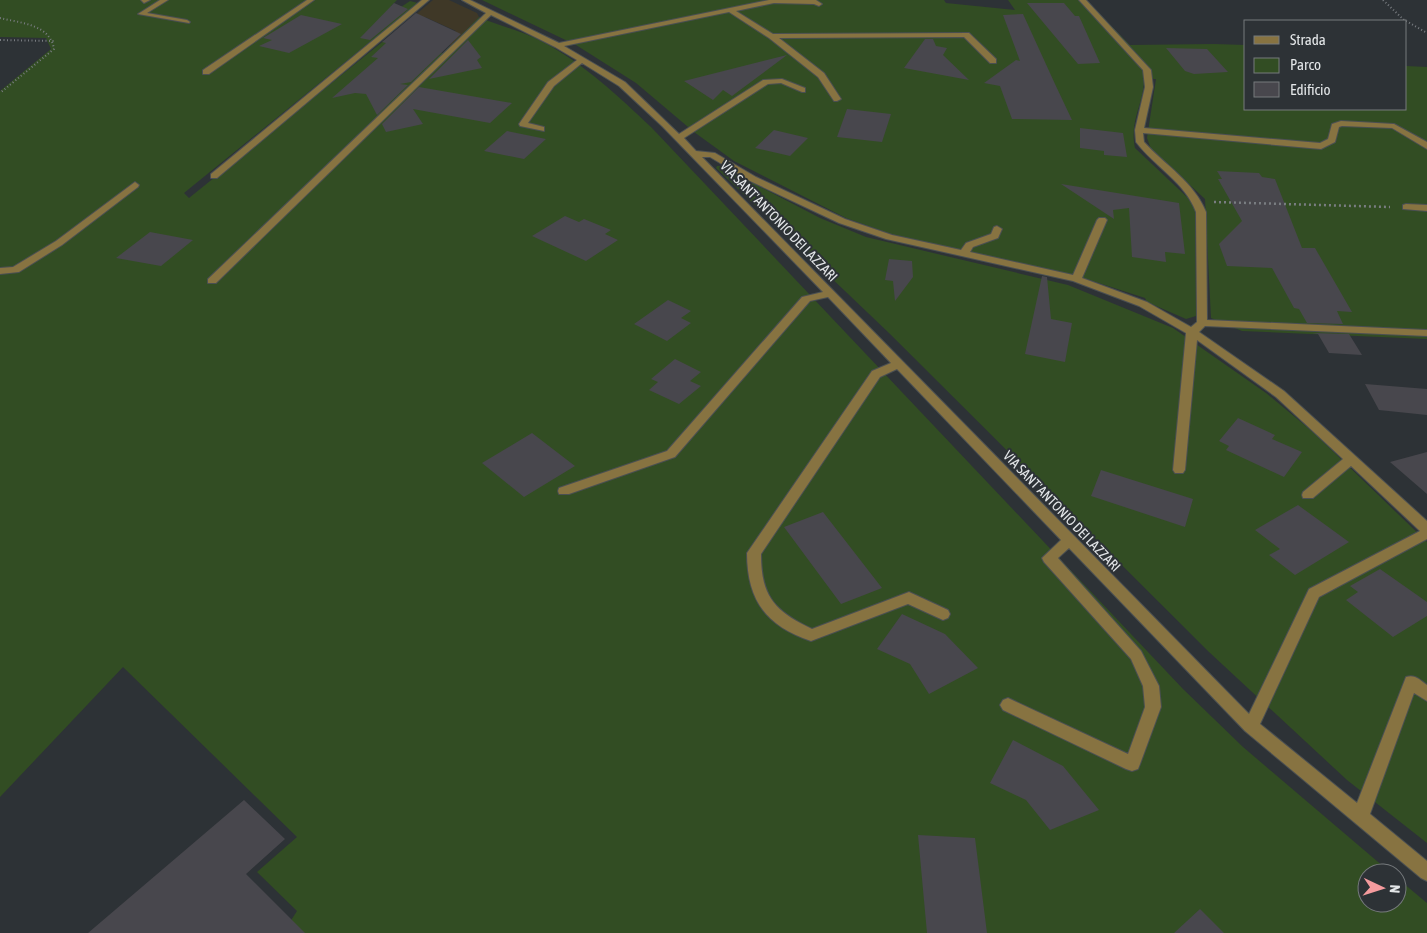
<svg xmlns="http://www.w3.org/2000/svg" width="1427" height="933" viewBox="0 0 1427 933" font-family="'Asap Condensed',sans-serif">
<rect width="100%" height="100%" fill="#2d3236"/>
<path fill="#3f3827" d="M 433,0 L 449,0 L 477,13 L 479,17 L 451,46 L 438,38 L 456,31 L 425,17 L 406,23 Z"/>
<path fill="#324d23" d="M 0,0 L 397,0 L 391,6 L 398,9 L 410,1 L 418,3 L 184,193 L 189,198 L 391,35 L 424,51 L 443,53 L 479,17 C 499,26 522,31 543,42 C 583,63 618,96 651,127 L 1183,689 L 1243,747 L 1391,873 L 1367,873 L 1367,903 L 1397,903 L 1397,878 L 1427,903 L 1427,933 L 283,933 L 297,911 L 257,872 L 297,837 L 123,667 L 0,797 L 0,91 L 51,49 L 46,38 L 0,37 Z
M 482,0 L 944,0 L 946,3 L 1015,10 L 1008,0 L 1086,0 L 1130,45 L 1214,44 L 1246,45 L 1246,109 L 1406,109 L 1406,66 L 1427,67 L 1427,339 L 1242,331 L 1211,318 L 1205,199 L 1151,149 L 1147,138 L 1156,79 L 1144,79 C 1144,104 1129,120 1135,148 L 1188,198 L 1195,209 L 1196,316 L 1186,319 L 1147,302 L 1145,298 L 1071,274 L 1066,275 L 891,234 L 846,218 L 734,161 L 694,132 L 636,83 L 576,45 Z
M 717,166 L 720,166 L 820,218 L 866,237 L 1068,285 L 1173,328 L 1266,393 L 1313,432 L 1427,542 L 1427,843 L 1347,780 L 1209,652 L 889,333 L 716,168 Z"/>
<path fill="#48474d" d="M 394,3 L 408,9 L 370,40 L 360,38 Z
M 1027,3 L 1064,3 L 1075,16 L 1079,16 L 1100,63 L 1078,64 Z
M 416,13 L 461,34 L 411,82 L 400,84 L 408,85 L 377,115 L 366,94 L 355,93 L 332,98 L 378,58 L 371,57 L 386,43 L 382,42 Z
M 1023,14 L 1055,84 L 1072,120 L 1012,119 L 1000,86 L 984,83 L 1016,60 L 1020,61 L 1003,15 Z
M 301,15 L 342,24 L 289,53 L 259,46 L 272,40 L 263,38 Z
M 925,39 L 933,39 L 936,46 L 947,48 L 943,55 L 969,80 L 904,68 Z
M 468,40 L 481,57 L 477,60 L 482,68 L 429,79 Z
M 1166,48 L 1207,49 L 1228,72 L 1194,74 L 1185,71 Z
M 787,55 L 732,96 L 723,90 L 713,100 L 684,81 Z
M 419,87 L 512,103 L 490,123 L 413,109 L 423,124 L 386,132 L 382,124 Z
M 847,109 L 891,114 L 882,142 L 837,137 Z
M 1080,128 L 1123,133 L 1127,157 L 1104,155 L 1104,151 L 1080,148 Z
M 774,130 L 808,138 L 790,156 L 755,148 Z
M 507,131 L 546,139 L 524,159 L 484,151 Z
M 1217,171 L 1259,173 L 1262,177 L 1275,179 L 1302,248 L 1315,248 L 1352,312 L 1337,311 L 1343,324 L 1307,323 L 1299,309 L 1294,308 L 1272,268 L 1227,266 L 1219,244 L 1242,221 L 1218,179 L 1222,179 Z
M 1061,184 L 1179,203 L 1185,254 L 1165,252 L 1166,262 L 1132,257 L 1129,208 L 1113,210 L 1114,219 Z
M 565,216 L 579,222 L 584,219 L 611,230 L 605,234 L 618,240 L 586,261 L 532,236 Z
M 150,232 L 193,240 L 161,266 L 116,258 Z
M 889,259 L 912,261 L 913,277 L 895,301 L 893,281 L 885,280 Z
M 1042,276 L 1047,277 L 1051,319 L 1072,323 L 1065,362 L 1025,354 Z
M 668,300 L 691,311 L 681,318 L 691,323 L 667,341 L 634,324 Z
M 1312,333 L 1349,334 L 1362,355 L 1329,353 L 1318,334 Z
M 675,359 L 701,372 L 690,381 L 701,386 L 679,404 L 649,390 L 658,382 L 651,379 Z
M 1365,384 L 1427,389 L 1427,415 L 1379,410 Z
M 1238,418 L 1275,435 L 1272,439 L 1302,452 L 1284,477 L 1226,450 L 1229,446 L 1219,441 Z
M 532,433 L 575,466 L 524,497 L 482,463 Z
M 1427,452 L 1427,494 L 1390,462 Z
M 1101,470 L 1193,499 L 1185,527 L 1091,496 Z
M 1298,505 L 1349,542 L 1295,575 L 1269,555 L 1280,549 L 1255,530 Z
M 823,512 L 882,588 L 841,604 L 784,527 Z
M 1380,569 L 1427,602 L 1427,616 L 1393,637 L 1346,600 L 1358,592 L 1350,586 Z
M 902,614 L 945,634 L 978,668 L 929,694 L 910,664 L 877,649 Z
M 1013,740 L 1063,766 L 1099,810 L 1050,830 L 1026,800 L 990,783 Z
M 244,800 L 285,839 L 246,874 L 305,933 L 88,933 Z
M 918,835 L 975,838 L 987,933 L 927,933 Z
M 1200,909 L 1224,933 L 1174,933 Z"/>
<g fill="none" stroke-linecap="round" stroke-linejoin="round">
<defs>
<path id="minor" d="M 141,0 L 150,0 L 144,3 Z
M 160,0 L 168,0 L 147,13 L 187,20 L 190,22 L 189,23 L 138,14 Z
M 307,0 L 314,0 L 209,74 L 203,74 L 203,70 Z
M 422,0 L 429,0 L 217,178 L 211,178 L 211,174 Z
M 462,0 L 470,0 L 559,43 L 769,0 L 816,0 L 822,4 L 819,6 L 814,4 L 774,3 L 736,11 L 773,34 L 969,33 L 996,59 L 996,63 L 990,63 L 964,37 L 779,38 L 824,73 L 841,99 L 837,101 L 834,101 L 818,77 L 769,38 L 729,12 L 564,46 L 625,82 L 679,134 L 763,80 L 782,79 L 805,88 L 805,92 L 802,92 L 781,83 L 768,84 L 684,138 L 696,151 L 715,153 L 756,177 L 845,219 L 892,235 L 961,250 L 966,243 L 991,234 L 994,227 L 997,226 L 1002,229 L 998,238 L 973,247 L 970,252 L 1073,275 L 1097,220 L 1099,218 L 1105,218 L 1107,220 L 1082,278 L 1147,302 L 1191,327 L 1197,322 L 1196,212 C 1185,182 1155,167 1136,142 L 1135,130 L 1145,87 L 1143,70 L 1079,0 L 1086,0 L 1151,70 L 1153,87 L 1144,128 L 1320,143 L 1328,139 L 1332,124 L 1341,121 L 1394,124 L 1427,142 L 1427,149 L 1392,128 L 1342,126 L 1339,127 L 1335,142 L 1321,149 L 1143,133 L 1144,142 C 1165,165 1194,182 1206,212 L 1207,320 L 1427,330 L 1427,336 L 1205,326 L 1199,332 L 1284,391 L 1427,521 L 1427,539 L 1319,597 L 1260,724 L 1357,803 L 1406,677 C 1415,674 1420,680 1427,685 L 1427,701 L 1414,693 L 1370,814 L 1427,861 L 1427,881 L 1421,878 L 1245,731 L 1069,548 L 1058,558 L 1141,651 L 1159,686 L 1161,707 L 1140,764 L 1138,769 L 1132,771 L 1126,769 L 1003,710 L 1000,705 L 1003,700 L 1008,698 L 1128,754 L 1145,707 L 1143,686 L 1131,659 L 1044,562 L 1042,558 L 1061,540 L 897,369 L 880,377 L 761,554 C 761,596 774,611 812,629 L 909,592 L 948,610 L 950,614 L 948,618 L 943,620 L 908,604 L 811,641 C 766,626 747,600 747,553 L 872,371 L 891,363 L 828,297 L 810,301 L 675,457 L 569,494 L 559,494 L 558,491 L 559,488 L 667,451 L 802,297 L 823,292 L 662,126 L 619,86 L 582,63 L 554,86 L 528,123 L 544,127 L 544,131 L 520,126 L 519,124 L 548,82 L 577,60 L 555,47 L 491,15 L 216,283 L 208,283 L 208,279 L 486,13 ZM 702,157 L 710,157 L 750,181 L 839,223 L 886,239 L 1073,281 L 1139,306 L 1186,333 L 1173,470 L 1175,473 L 1183,473 L 1185,470 L 1197,340 L 1276,397 L 1343,459 L 1303,492 L 1302,495 L 1303,498 L 1313,498 L 1351,466 L 1420,531 L 1309,589 L 1249,714 Z
M 135,182 L 139,185 L 138,187 L 62,245 L 19,272 L 0,274 L 0,268 L 13,267 L 56,241 Z
M 1406,204 L 1427,205 L 1427,211 L 1403,209 L 1403,205 Z"/>
</defs>
<use href="#minor" stroke="#4a4f52" stroke-width="2"/>
<path stroke="#797d81" stroke-width="2" stroke-dasharray="1 2.5" stroke-linecap="butt" d="M 1383,0 L 1405,21
M 0,18 C 20,23 50,24 54,49 L 0,93
M 1406,21 L 1427,33
M 0,40 L 54,41"/>
<path stroke="#797d81" stroke-width="2.5" stroke-dasharray="2 3" stroke-linecap="butt" d="M 1214,202 L 1390,207"/>
<use href="#minor" fill="#877341" fill-rule="evenodd"/>
</g>
<g text-anchor="middle" dominant-baseline="central" stroke-width="4" stroke-linejoin="round" paint-order="stroke">
<g font-size="14" fill="#e3e6e8" stroke="#2d3236">
<text transform="translate(779 221) rotate(46)">VIA SANT'ANTONIO DEI LAZZARI</text>
<text transform="translate(1062 511) rotate(46)">VIA SANT'ANTONIO DEI LAZZARI</text>
</g>
</g>
<rect x="1244" y="20" width="162" height="90" fill="#2d3236" stroke="#767a7d"/>
<rect x="1254" y="36" width="25" height="8" fill="#877341" stroke="#767a7d"/>
<text x="1290" y="45" font-size="15" fill="#e3e6e8">Strada</text>
<rect x="1254" y="58" width="25" height="15" fill="#324d23" stroke="#767a7d"/>
<text x="1290" y="70" font-size="15" fill="#e3e6e8">Parco</text>
<rect x="1254" y="82" width="25" height="15" fill="#48474d" stroke="#767a7d"/>
<text x="1290" y="95" font-size="15" fill="#e3e6e8">Edificio</text>
<g transform="translate(1382 888) rotate(94)"><circle r="24" fill="#2d3236" stroke="#767a7d"/>
<path d="M0-4L9 19L0 12L-9 19Z" fill="#f59b9e"/>
<text y="-8" font-size="14" font-weight="bold" text-anchor="middle" fill="#e3e6e8">N</text>
</g>
</svg>
